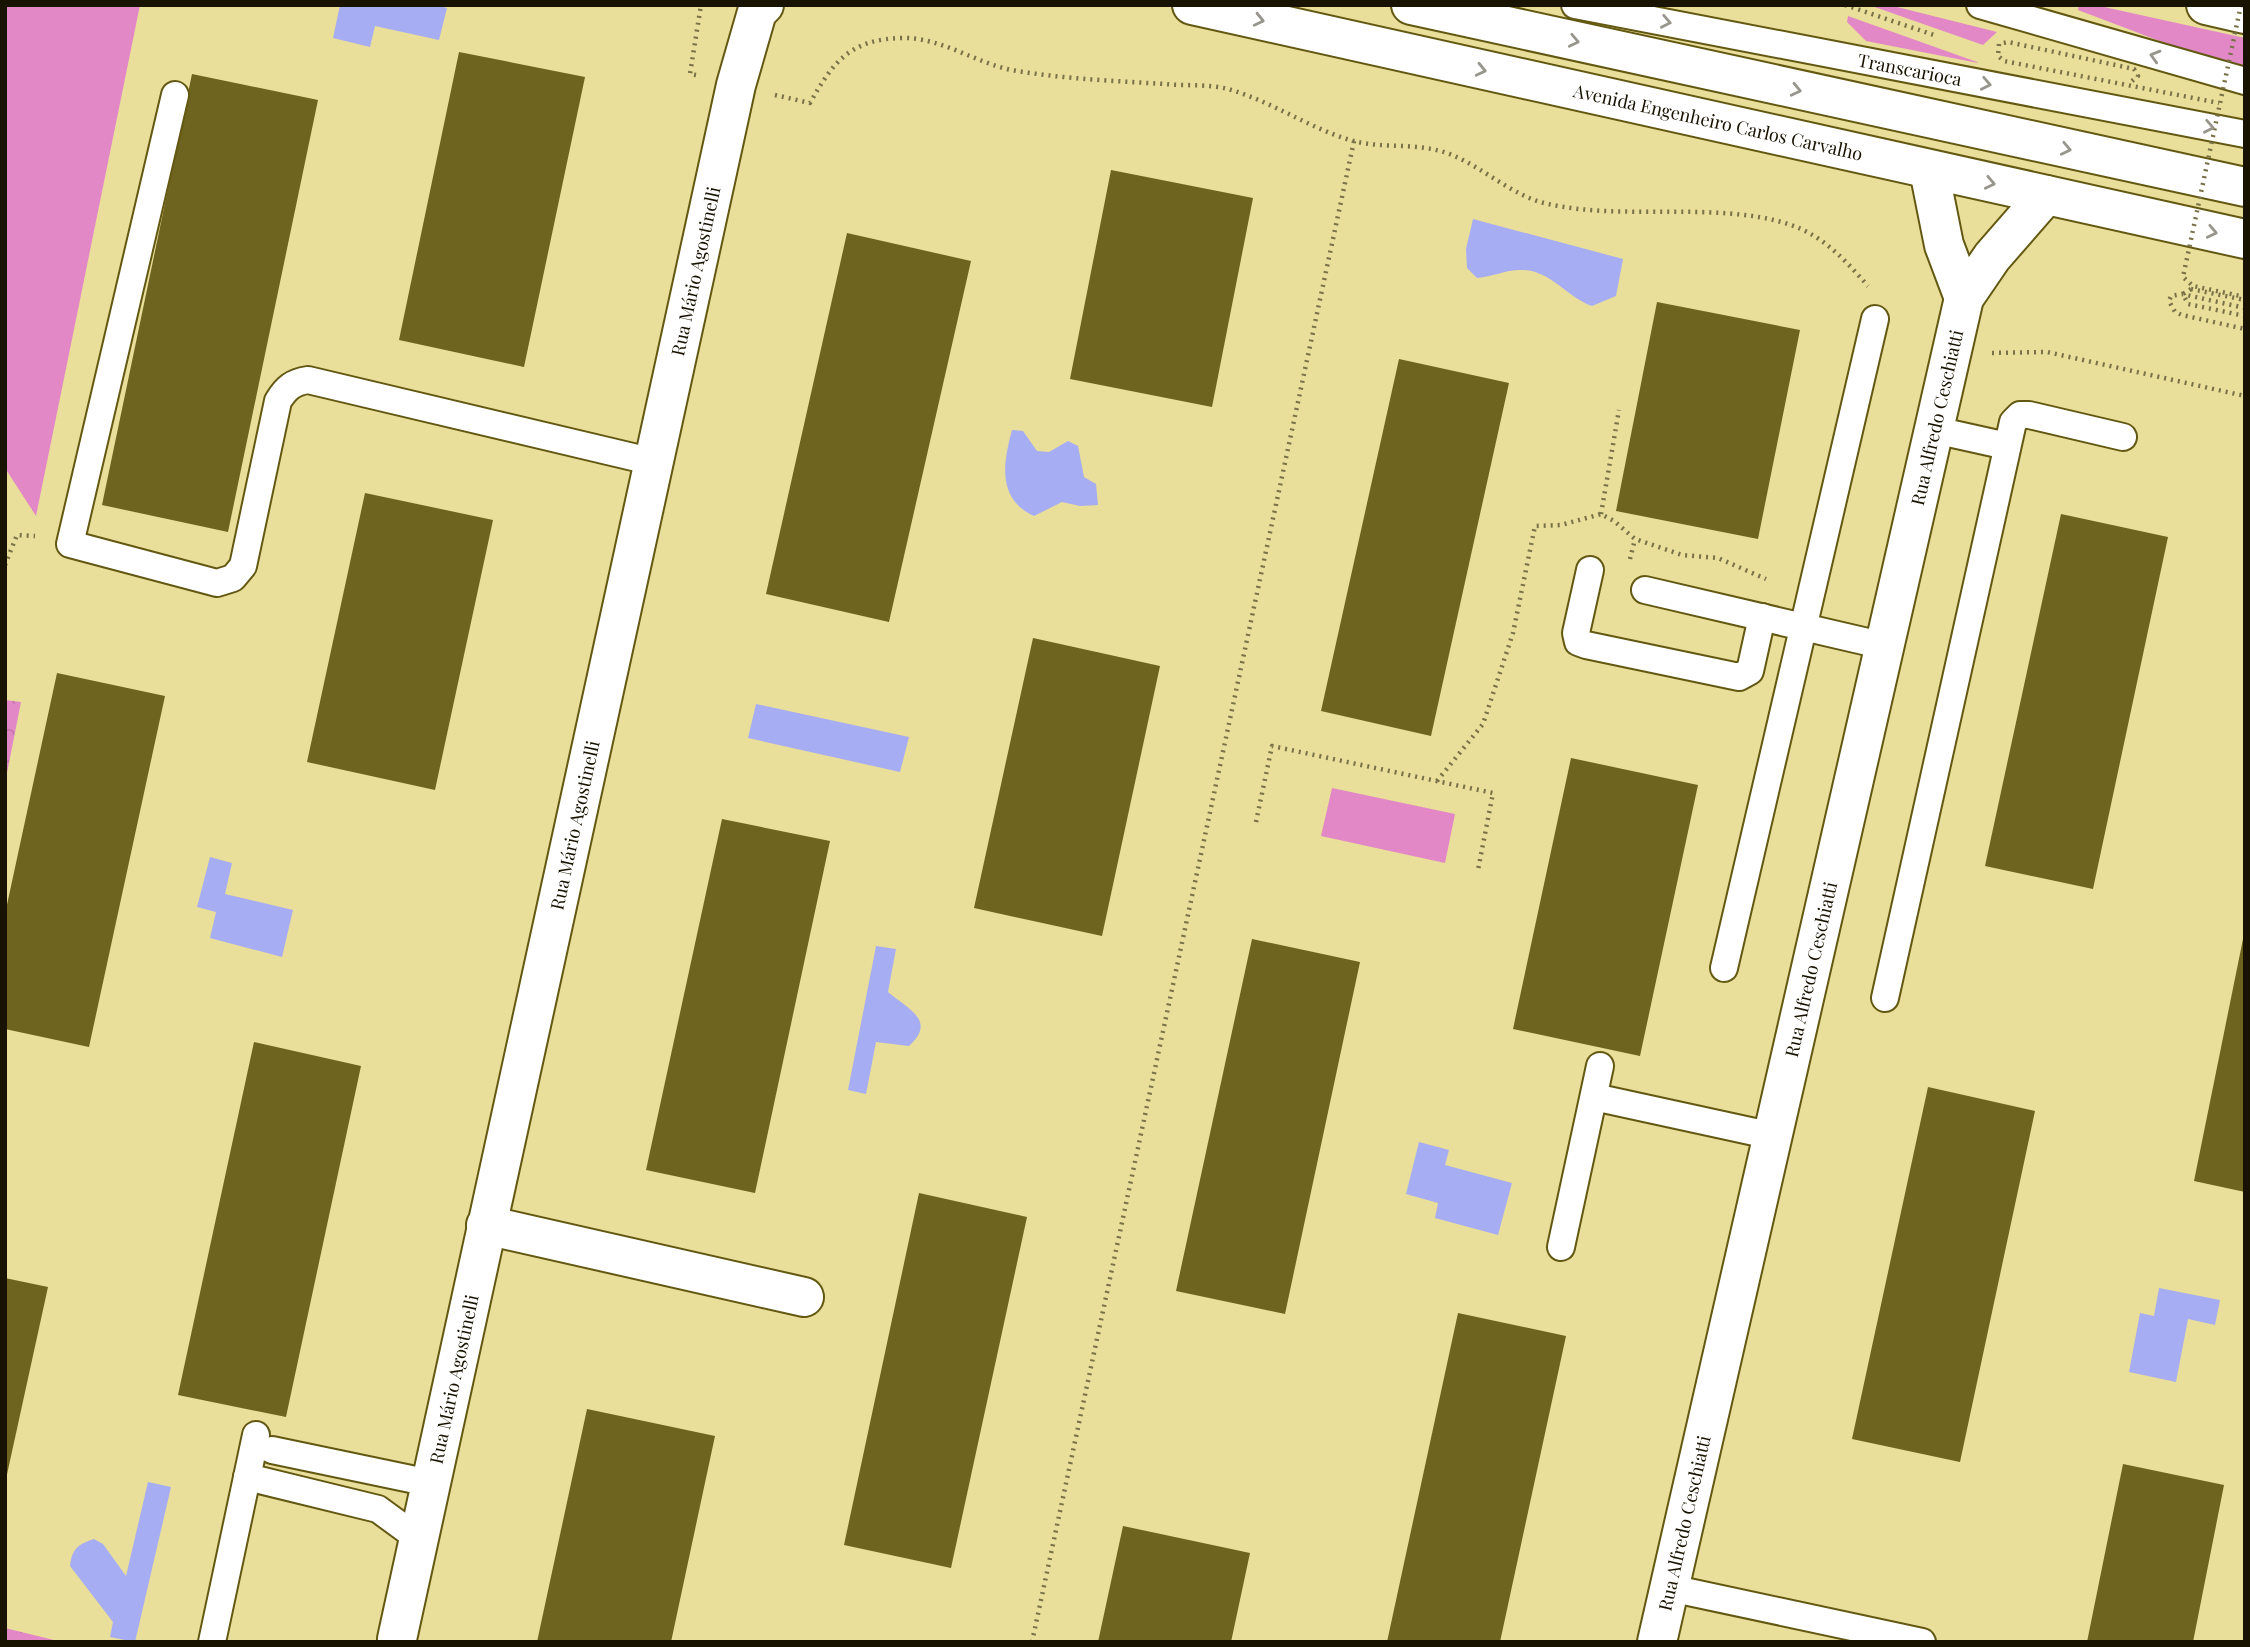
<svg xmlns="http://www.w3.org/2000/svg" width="2250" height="1647" viewBox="0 0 2250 1647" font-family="'Playfair Display',serif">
<defs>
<pattern id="park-crowns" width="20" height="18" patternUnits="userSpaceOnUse" patternTransform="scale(1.75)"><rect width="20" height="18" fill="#e388c6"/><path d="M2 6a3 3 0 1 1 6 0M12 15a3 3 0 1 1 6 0" fill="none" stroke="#c274a8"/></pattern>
</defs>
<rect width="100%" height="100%" fill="#e9de9a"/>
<path fill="#e388c6" d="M 5,5 L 140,5 L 36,516 L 5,468 Z
M 1869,5 L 1889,5 L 1997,32 L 1983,45 Z
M 2079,5 L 2095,5 L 2245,38 L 2245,67 L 2186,51 L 2078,10 Z
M 1848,16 L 1977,62 L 1978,63 L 1866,41 L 1847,22 Z
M 1332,788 L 1455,814 L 1445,863 L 1321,836 Z"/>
<path fill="url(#park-crowns)" d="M 5,700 L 21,702 L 5,783 Z
M 5,1628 L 62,1642 L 5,1642 Z"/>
<path fill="#a7adf3" d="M 340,5 L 435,5 L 447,8 L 439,40 L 375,26 L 370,47 L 333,38 Z
M 1473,219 L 1623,259 L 1616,296 L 1592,306 C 1566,297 1550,269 1520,270 C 1505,270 1492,277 1477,278 L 1467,268 L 1466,249 Z
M 1012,430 L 1023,431 L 1037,451 L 1049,452 L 1068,441 L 1078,446 L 1084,477 L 1096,484 L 1098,505 L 1080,506 L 1062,502 L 1034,516 C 997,499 1003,463 1012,430 Z
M 756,704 L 909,737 L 900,772 L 748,738 Z
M 210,857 L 232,863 L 225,894 L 293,910 L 282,957 L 210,938 L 216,912 L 197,907 Z
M 876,946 L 896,949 L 888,992 C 906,1008 938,1020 909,1046 L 876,1042 L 866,1094 L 848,1090 Z
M 1419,1142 L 1449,1150 L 1445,1165 L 1512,1183 L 1498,1235 L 1435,1218 L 1438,1203 L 1406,1194 Z
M 2159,1288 L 2220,1300 L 2215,1325 L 2188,1319 L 2176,1382 L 2129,1372 L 2140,1313 L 2154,1316 Z
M 148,1482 L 171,1487 L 135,1642 L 110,1637 L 113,1622 L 70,1566 C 72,1549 78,1544 94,1539 L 103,1544 L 126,1576 Z"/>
<path fill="#6e631f" d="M 459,52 L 585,77 L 524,367 L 399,340 Z
M 192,74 L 318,100 L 228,532 L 102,505 Z
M 1111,170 L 1253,198 L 1212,407 L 1070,379 Z
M 847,233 L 971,261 L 889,622 L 766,594 Z
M 1657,302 L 1800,330 L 1758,539 L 1616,511 Z
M 1399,359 L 1509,383 L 1431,736 L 1321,711 Z
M 365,493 L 493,520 L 435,790 L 307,762 Z
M 2061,514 L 2168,537 L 2093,889 L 1985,866 Z
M 1033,638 L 1160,666 L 1102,936 L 974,908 Z
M 57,673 L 165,696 L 89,1047 L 5,1029 L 5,914 Z
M 1571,758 L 1698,785 L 1640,1056 L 1513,1029 Z
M 722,819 L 830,841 L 755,1193 L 646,1170 Z
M 2244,934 L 2245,934 L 2245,1192 L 2194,1181 Z
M 1252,939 L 1360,962 L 1285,1314 L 1176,1291 Z
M 254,1042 L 361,1066 L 286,1417 L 178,1395 Z
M 1928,1087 L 2035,1111 L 1960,1462 L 1852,1439 Z
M 919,1193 L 1027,1217 L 951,1568 L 844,1545 Z
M 5,1278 L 48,1287 L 6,1479 L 5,1479 Z
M 1458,1313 L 1566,1336 L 1500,1642 L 1387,1642 Z
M 587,1409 L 715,1436 L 671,1642 L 537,1642 Z
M 2123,1464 L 2224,1485 L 2193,1642 L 2087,1642 Z
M 1123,1526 L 1250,1553 L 1231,1642 L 1098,1642 Z"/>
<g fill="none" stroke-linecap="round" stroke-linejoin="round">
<defs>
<g id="lane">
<path id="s1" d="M 1575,5 L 2245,134"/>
<path d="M 1980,5 L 2245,81"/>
<path d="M 175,95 L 70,544 L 217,583 L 233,578 L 243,566 L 278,401 C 286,388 293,382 308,380 L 654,462"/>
<path d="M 1935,430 L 2007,446"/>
<path d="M 1590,570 L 1576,633 L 1578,642 L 1586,645 L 1739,677 L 1750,671 L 1762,617"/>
<path d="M 1645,590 L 1885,646"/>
<path d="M 1724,968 L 1875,319"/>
<path d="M 1885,998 L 2013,422 L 2020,415 L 2029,415 L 2123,437"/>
<path d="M 1594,1097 L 1773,1136"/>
<path d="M 1561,1247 L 1600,1066"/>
<path d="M 272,1450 L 430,1483"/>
<path d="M 247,1477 L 378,1509 L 419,1539"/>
<path d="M 1670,1588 L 1922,1642"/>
<path d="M 212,1642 L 256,1435"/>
</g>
<g id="street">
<path d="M 1929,170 L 1944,245 L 1964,298"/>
<path d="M 486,1225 L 804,1297"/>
<path id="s2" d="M 397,1639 L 736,85 L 757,12 L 764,5"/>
<path id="s3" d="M 1657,1642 L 1964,298 L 1992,257 L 2046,195"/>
</g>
<g id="primary">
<path id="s4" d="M 1192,5 L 2245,239"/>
</g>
<path id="highway" d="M 1411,5 L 2245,187
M 2206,5 L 2245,14"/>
</defs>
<use href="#lane" stroke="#635812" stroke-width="30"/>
<use href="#street" stroke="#635812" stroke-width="42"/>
<use href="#primary" stroke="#635812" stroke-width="42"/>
<use href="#highway" stroke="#635812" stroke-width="42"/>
<path stroke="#797147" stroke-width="4.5" stroke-dasharray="2 5" stroke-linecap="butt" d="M 1845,5 L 1934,35
M 696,75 L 690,74 L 701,5
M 775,95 L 810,103 C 833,62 850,39 902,38 C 942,37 978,65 1017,71 C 1066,79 1116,81 1165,84 C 1186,86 1209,84 1228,89 C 1271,101 1307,127 1350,140 C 1383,150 1418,141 1452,155 C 1484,168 1514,197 1548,204 C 1625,221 1715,201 1788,224 C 1823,235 1845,260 1868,286
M 2191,289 L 2245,300
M 2245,308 L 2182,294 L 2171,296 L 2169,301 L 2175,312 L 2182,315 L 2245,329
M 1992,353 L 2047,352 L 2245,396
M 1601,514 L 1619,410
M 1630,559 L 1635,539
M 5,565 L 17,535 L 35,536
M 1437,781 L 1483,724 L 1513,633 L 1535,526 L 1561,525 L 1601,514 L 1614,521 L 1635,539 L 1682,555 L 1718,558 L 1766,579
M 1256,822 L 1272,746 L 1493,793 L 1478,870
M 1032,1642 L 1354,141"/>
<use href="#lane" stroke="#fff" stroke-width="26"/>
<use href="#street" stroke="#fff" stroke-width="38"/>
<use href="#primary" stroke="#fff" stroke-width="38"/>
<use href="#highway" stroke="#fff" stroke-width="38"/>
<path stroke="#797147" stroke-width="4.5" stroke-dasharray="2 5" stroke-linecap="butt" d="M 2241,5 L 2183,277 L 2193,286 L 2245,297
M 2132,81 L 2138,76 L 2134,69 L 2008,42 L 1999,44 L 1998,56 L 2004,61 L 2219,103
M 2191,289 L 2183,294 L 2188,304 L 2245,316"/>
</g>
<defs><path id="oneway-chevron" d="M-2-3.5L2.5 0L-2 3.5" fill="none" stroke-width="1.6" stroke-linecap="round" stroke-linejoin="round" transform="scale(1.75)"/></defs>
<g stroke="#97958c">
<use href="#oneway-chevron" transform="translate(1259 20) rotate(13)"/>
<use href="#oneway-chevron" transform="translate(1666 22) rotate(11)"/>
<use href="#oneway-chevron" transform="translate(1574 41) rotate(12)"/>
<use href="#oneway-chevron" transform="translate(2155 56) rotate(-164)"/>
<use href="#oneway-chevron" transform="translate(1481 70) rotate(13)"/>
<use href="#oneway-chevron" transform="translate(1986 84) rotate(11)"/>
<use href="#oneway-chevron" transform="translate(1796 90) rotate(13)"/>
<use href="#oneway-chevron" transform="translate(2209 127) rotate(11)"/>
<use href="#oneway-chevron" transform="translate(2066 149) rotate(12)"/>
<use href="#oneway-chevron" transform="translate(1990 183) rotate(12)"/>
<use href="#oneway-chevron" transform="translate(2212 232) rotate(12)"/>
</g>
<g text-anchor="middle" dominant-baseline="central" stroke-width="6" stroke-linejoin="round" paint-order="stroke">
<g font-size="18" fill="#181300" stroke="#fefdf7">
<text stroke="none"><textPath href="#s1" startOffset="341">Transcarioca</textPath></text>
<text stroke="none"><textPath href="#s4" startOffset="539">Avenida Engenheiro Carlos Carvalho</textPath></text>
<text stroke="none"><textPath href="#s2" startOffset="1400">Rua Mário Agostinelli</textPath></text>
<text stroke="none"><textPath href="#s3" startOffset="1256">Rua Alfredo Ceschiatti</textPath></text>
<text stroke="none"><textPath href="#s2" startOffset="833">Rua Mário Agostinelli</textPath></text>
<text stroke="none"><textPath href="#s3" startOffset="690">Rua Alfredo Ceschiatti</textPath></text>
<text stroke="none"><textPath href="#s2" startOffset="266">Rua Mário Agostinelli</textPath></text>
<text stroke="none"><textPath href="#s3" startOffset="122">Rua Alfredo Ceschiatti</textPath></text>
</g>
</g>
<rect width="2250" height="1647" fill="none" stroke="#181300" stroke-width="14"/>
</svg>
